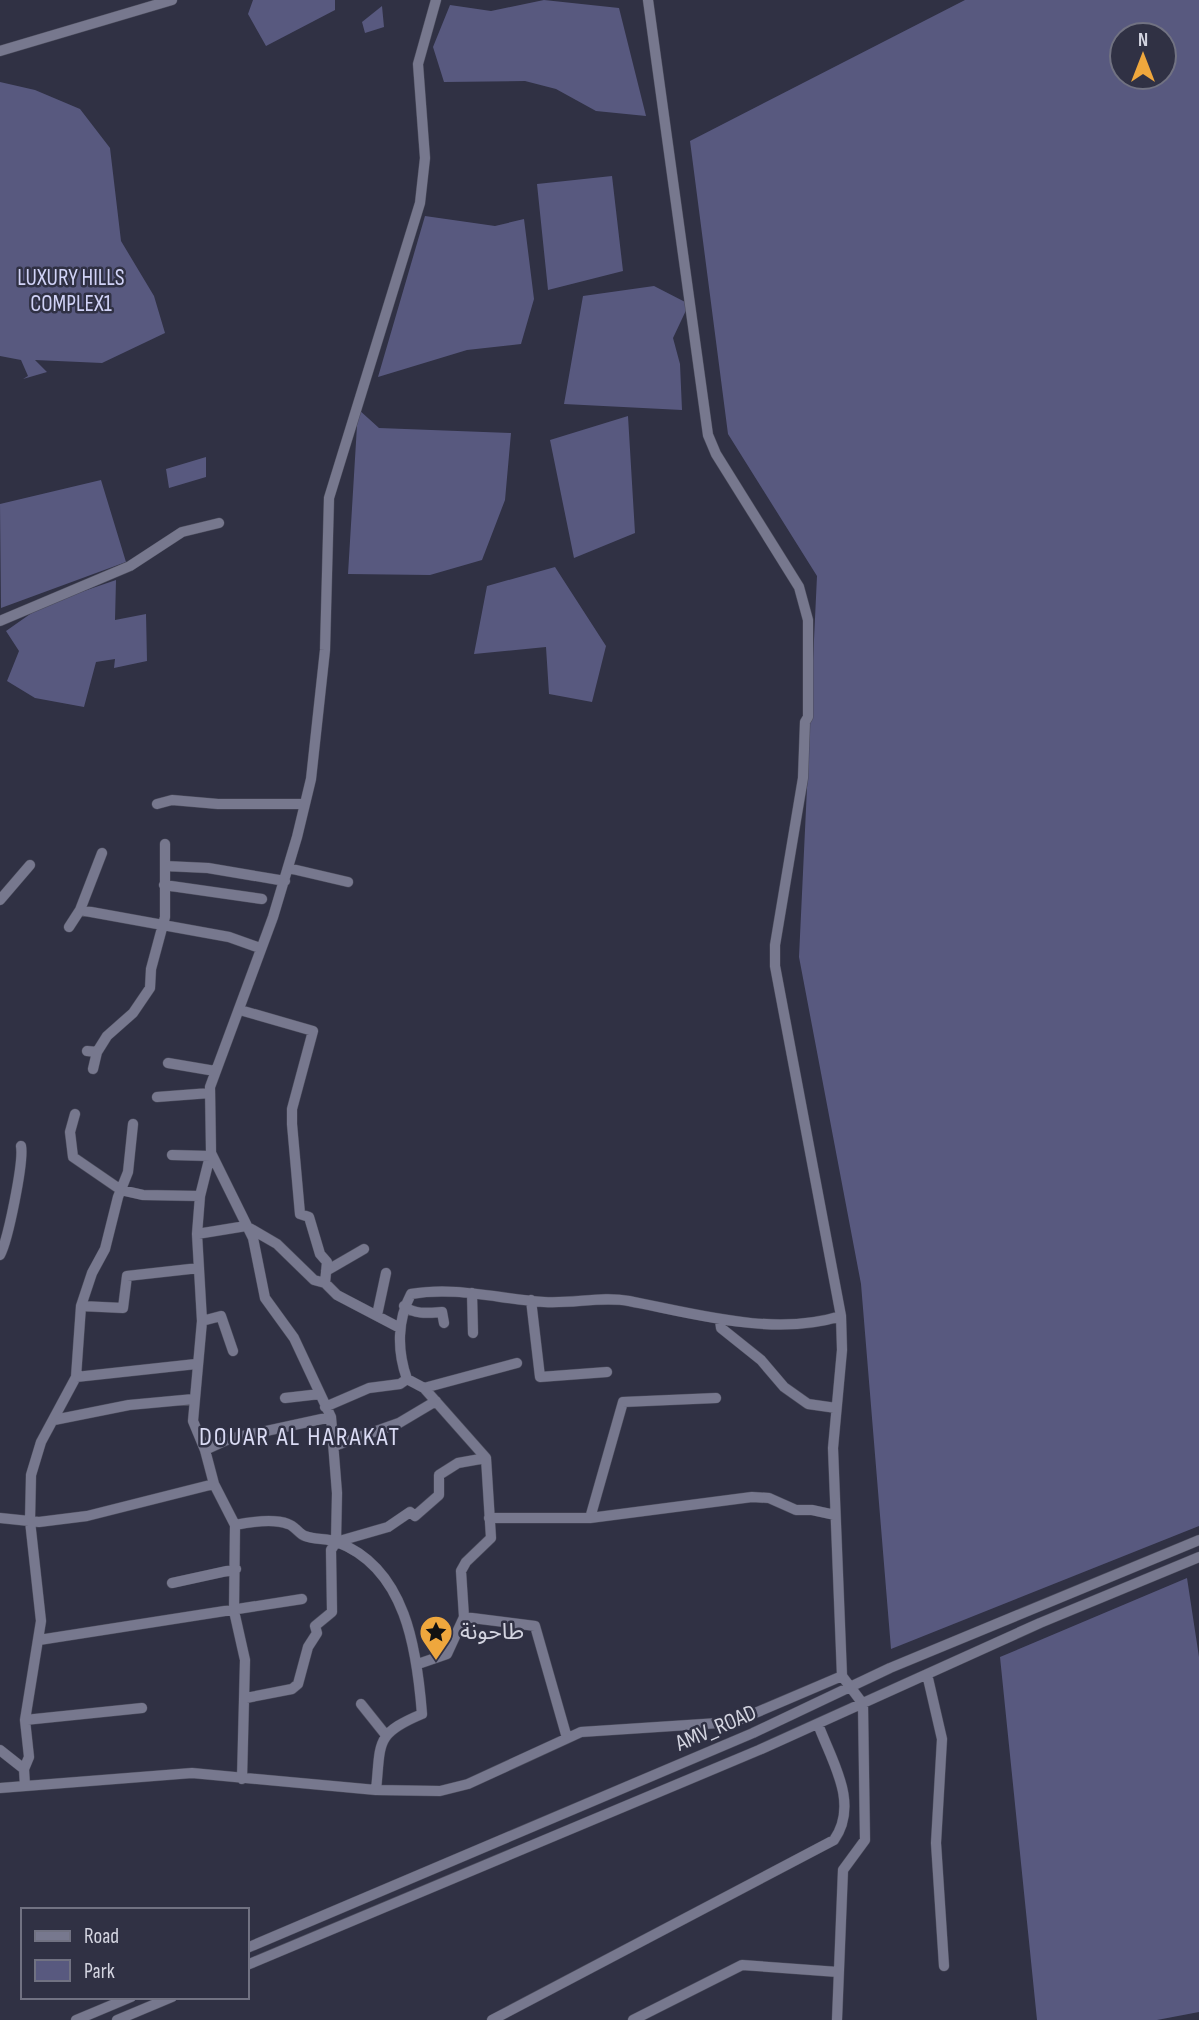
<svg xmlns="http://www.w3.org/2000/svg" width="1199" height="2020" viewBox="0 0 1199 2020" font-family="'Sofia Sans Condensed','Noto Sans Arabic',sans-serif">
<rect width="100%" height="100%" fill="#303144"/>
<path fill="#58597f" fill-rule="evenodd" d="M 253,0 L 335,0 L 335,10 L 266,46 L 248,14 Z
M 544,0 L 619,8 L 646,116 L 596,111 L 556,89 L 525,81 L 444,82 L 433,47 L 450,5 L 491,11 Z
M 965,0 L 1199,0 L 1199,1526 L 891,1649 L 861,1284 L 799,957 L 817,576 L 728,434 L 690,141 ZM 1122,35 L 1164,35 L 1164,77 L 1122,77 Z
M 382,6 L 384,27 L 365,33 L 362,22 Z
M 0,82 L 35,90 L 80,109 L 110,148 L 121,241 L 154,296 L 165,333 L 102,363 L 35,360 L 47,372 L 23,379 L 28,376 L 21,360 L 0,356 Z
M 612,176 L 623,271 L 548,290 L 537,184 Z
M 425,216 L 495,226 L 524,219 L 534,299 L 521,344 L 467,350 L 378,377 Z
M 654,286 L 689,304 L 673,338 L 680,364 L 682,410 L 564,404 L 583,296 Z
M 358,409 L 379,428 L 511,433 L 505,500 L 482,560 L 430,575 L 348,574 Z
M 628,416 L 635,533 L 574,558 L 550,440 Z
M 206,457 L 206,477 L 169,488 L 166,469 Z
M 101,480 L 126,562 L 1,608 L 0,504 Z
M 555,567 L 606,646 L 592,702 L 549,694 L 546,647 L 474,654 L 487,586 Z
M 116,580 L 115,620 L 146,614 L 147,661 L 114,668 L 115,659 L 96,662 L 84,707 L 35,698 L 7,681 L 19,651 L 6,631 L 43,605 Z
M 1187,1578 L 1199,1657 L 1199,2012 L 1157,2020 L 1037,2020 L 1000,1657 Z"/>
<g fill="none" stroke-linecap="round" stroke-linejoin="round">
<defs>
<path id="minor" d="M 0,51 L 172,0
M 0,621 L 130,566 L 182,532 L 219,523
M 157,804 L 172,800 L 218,804 L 305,804
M 102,853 L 80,910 L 229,937 L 260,948
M 165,866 L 208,868 L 285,881
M 288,868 L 348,882
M 164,885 L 262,899
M 0,900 L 30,865
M 69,927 L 80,910
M 240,1010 L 313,1031 L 292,1109 L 292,1124 L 300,1214 L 309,1217 L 320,1254 L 327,1262 L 325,1283
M 87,1051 L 97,1052 L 107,1036 L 133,1013 L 150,988 L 151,969 L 165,917 L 165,844
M 168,1063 L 215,1071
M 93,1069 L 97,1052
M 157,1097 L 210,1093
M 75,1114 L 70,1132 L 73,1157 L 121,1190 L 143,1195 L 200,1196
M 133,1124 L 128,1172 L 118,1197 L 105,1249 L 92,1273 L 81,1306 L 76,1377 L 196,1364
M 211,1153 L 253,1238 L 265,1298 L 294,1338 L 331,1417 L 337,1493 L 336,1542 L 331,1550 L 332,1612 L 315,1626 L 317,1633 L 308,1647 L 298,1684 L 292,1689 L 246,1698
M 172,1155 L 210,1156
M 197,1234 L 246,1226 L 277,1244 L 314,1280 L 325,1283 L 337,1295 L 400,1328
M 0,1255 C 8,1240 24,1162 21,1146
M 326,1271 L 364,1249
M 472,1293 L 473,1333
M 531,1300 L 540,1377 L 607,1372
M 81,1306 L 123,1308 L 127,1276 L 199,1268
M 404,1306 C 415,1315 429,1313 442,1312 L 444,1323
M 377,1315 L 386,1273
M 720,1320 L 721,1328 L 761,1360 L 784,1387 L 808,1404 L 836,1408
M 202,1321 L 221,1316 L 233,1351
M 424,1388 L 517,1363
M 285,1398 L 320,1394
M 325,1407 L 369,1388 L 400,1384 L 407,1379
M 54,1420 L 129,1405 L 194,1399
M 334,1446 L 399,1423 L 436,1401
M 205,1450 L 229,1439 L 331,1417
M 214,1484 L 235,1525 L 234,1611 L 245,1660 L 242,1779
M 0,1518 L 39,1522 L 87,1516 L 214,1484 L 205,1450 L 193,1421 L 202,1321 L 197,1234 L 200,1196 L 211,1152 L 210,1087 L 273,917 L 297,837 L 311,779 L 325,650 L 329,498 L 420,203 L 425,158 L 418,64 L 436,0
M 489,1518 L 590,1518 L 752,1497 L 769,1498 L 796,1510 L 812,1510 L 835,1515
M 590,1518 L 623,1402 L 716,1398
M 235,1525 C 250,1522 273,1518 288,1524 C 295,1526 299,1534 305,1536 C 315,1540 327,1538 337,1542 C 406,1568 417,1650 422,1714 C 374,1734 381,1743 376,1790
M 336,1542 L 388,1527 L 410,1512 L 415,1516 L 439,1495 L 439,1475 L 458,1463 L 486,1458
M 172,1583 L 236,1569
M 39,1640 L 302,1599
M 418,1664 L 447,1654 L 464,1617
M 927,1674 L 942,1739 L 936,1843 L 944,1966
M 361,1704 L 385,1734
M 25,1720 L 142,1708
M 567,1738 L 535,1626 L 464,1617 L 461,1571 L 466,1562 L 491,1538 L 486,1458 L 424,1388 L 407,1379 C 397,1351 397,1320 411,1294 C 456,1286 499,1299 544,1302 C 573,1304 601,1296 629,1301 C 696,1314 775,1337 841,1316
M 0,1750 L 24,1769 L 25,1786
M 24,1769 L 29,1757 L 25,1720 L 41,1621 L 30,1521 L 31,1475 L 41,1442 L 76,1377
M 0,1788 L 192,1773 L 376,1790 L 440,1791 L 468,1784 L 581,1732 L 734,1722 L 842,1676 L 833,1448 L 842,1350 L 841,1316 L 775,966 L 775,945 L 803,778 L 805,722 L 808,717 L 808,620 L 799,587 L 716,454 L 708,435 L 648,0
M 247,1948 L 753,1733 L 890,1668 L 1199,1540
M 247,1965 L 759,1750 L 1040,1623 L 1199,1557
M 76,2020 L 131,1997
M 117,2020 L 172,1997
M 492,2020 L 834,1840 C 860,1803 831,1760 818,1724
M 633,2020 L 742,1965 L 838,1972
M 837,2020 L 843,1870 L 865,1840 L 863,1704 L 842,1676"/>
</defs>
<use href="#minor" stroke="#4c4d5d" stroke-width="11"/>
<use href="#minor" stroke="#77788e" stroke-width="10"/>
</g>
<defs>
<symbol id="sight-pin" viewBox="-11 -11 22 30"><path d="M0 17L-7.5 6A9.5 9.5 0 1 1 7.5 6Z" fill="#efa73d" stroke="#303144"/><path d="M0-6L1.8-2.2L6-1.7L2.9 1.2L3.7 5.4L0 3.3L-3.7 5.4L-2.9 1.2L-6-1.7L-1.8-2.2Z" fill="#111"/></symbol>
</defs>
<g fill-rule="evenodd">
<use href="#sight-pin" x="417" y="1613" width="38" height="52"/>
</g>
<g text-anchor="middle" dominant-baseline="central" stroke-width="5" stroke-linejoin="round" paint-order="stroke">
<g font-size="23" fill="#d1d3f7" stroke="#303144">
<text x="71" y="278">LUXURY HILLS<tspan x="71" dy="26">COMPLEX1</tspan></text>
</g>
<g font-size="23" fill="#d3d4e0" stroke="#303144" text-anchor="start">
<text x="460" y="1632">طاحونة</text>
</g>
<g font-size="23" fill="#d3d4e0" stroke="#303144">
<text transform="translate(716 1728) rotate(-23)">AMV_ROAD</text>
</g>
<g font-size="26" letter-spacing="2" fill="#dadbf4" stroke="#303144">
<text x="300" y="1437">DOUAR AL HARAKAT</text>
</g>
</g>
<rect x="21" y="1908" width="228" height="91" fill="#303144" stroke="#717282" stroke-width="2"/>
<rect x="35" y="1931" width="35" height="10" fill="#77788e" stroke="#717282" stroke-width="2"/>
<text x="84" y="1943" font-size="21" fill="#d3d4e0">Road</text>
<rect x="35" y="1960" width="35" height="21" fill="#58597f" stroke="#717282" stroke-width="2"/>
<text x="84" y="1978" font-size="21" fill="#d3d4e0">Park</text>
<g transform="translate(1143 56)"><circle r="33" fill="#303144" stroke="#717282" stroke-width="2"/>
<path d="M0-5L12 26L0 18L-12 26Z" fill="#efa73d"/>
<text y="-10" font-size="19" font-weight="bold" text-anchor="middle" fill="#d3d4e0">N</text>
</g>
</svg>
